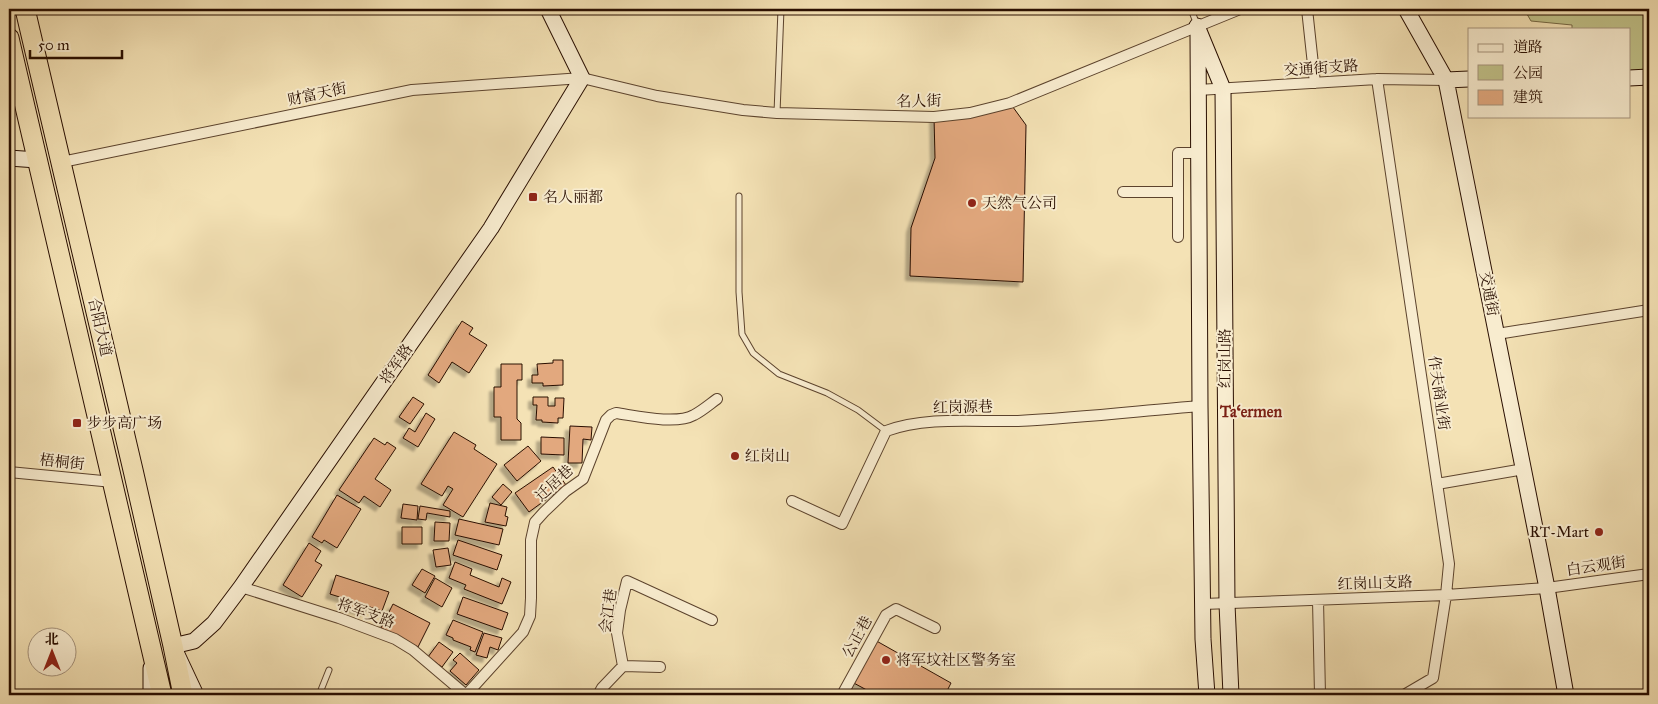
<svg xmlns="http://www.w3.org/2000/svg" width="1658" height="704" viewBox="0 0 1658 704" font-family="'IM FELL Great Primer','Noto Serif SC',serif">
<defs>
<filter id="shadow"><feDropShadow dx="-4.5" dy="4.5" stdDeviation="1" flood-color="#0004"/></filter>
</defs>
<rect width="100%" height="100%" fill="#f4e2b5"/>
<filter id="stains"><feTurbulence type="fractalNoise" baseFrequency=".004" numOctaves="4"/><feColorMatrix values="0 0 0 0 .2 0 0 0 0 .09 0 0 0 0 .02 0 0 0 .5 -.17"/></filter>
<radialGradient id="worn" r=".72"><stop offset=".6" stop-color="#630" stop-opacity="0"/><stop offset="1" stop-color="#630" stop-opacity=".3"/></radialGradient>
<path fill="#c1c289" stroke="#756844" d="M 1524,9 L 1649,9 L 1649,77 L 1629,78 L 1629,29 L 1572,29 L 1572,25 L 1531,21 Z"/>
<path fill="#e2a87e" stroke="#290e00" filter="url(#shadow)" d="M 1010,103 L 1026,125 L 1023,282 L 910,276 L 911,228 L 935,158 L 934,117 Z
M 462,321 L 473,328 L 469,334 L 487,345 L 469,373 L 452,362 L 439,383 L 428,375 Z
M 553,360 L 563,360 L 563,385 L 543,386 L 543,383 L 532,383 L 532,375 L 538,375 L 537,364 L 553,363 Z
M 501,364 L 522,364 L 522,380 L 517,380 L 517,419 L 521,423 L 521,440 L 501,440 L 501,417 L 494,417 L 494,387 L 501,387 Z
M 413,397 L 424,404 L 410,424 L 399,417 Z
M 533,397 L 548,397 L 548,406 L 555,406 L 555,398 L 564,398 L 563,418 L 558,418 L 558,423 L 542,422 L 542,420 L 536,420 L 537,405 L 533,405 Z
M 426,413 L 435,419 L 418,447 L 403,438 L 409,428 L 415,432 Z
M 570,426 L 592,427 L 591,440 L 583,439 L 582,463 L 568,463 Z
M 454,432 L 476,445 L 474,449 L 497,464 L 463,517 L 443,505 L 453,489 L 448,486 L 442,496 L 421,484 Z
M 541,437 L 564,438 L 564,455 L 541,454 Z
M 374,438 L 385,445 L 387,442 L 396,448 L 375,479 L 391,490 L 380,507 L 364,496 L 359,503 L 339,490 Z
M 528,446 L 541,461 L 517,481 L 504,465 Z
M 553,467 L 566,485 L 529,512 L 515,493 Z
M 503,484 L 512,492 L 501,505 L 492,497 Z
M 337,495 L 361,509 L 337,548 L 324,540 L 322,543 L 312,537 Z
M 490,503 L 507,507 L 505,516 L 508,517 L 506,526 L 485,522 Z
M 403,504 L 418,506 L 417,520 L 401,518 Z
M 420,506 L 450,511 L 450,517 L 427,513 L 426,520 L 418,519 Z
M 459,519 L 503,529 L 499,545 L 455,535 Z
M 435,522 L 450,523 L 449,541 L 434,541 Z
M 402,527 L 422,527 L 422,544 L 402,544 Z
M 458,540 L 502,555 L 497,570 L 453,555 Z
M 309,543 L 321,551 L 315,561 L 322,565 L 302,597 L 283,585 Z
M 448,548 L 451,565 L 436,567 L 433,550 Z
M 455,562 L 472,569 L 470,575 L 499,587 L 502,578 L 511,582 L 502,604 L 464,589 L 466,585 L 449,578 Z
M 422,569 L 435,576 L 425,593 L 412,585 Z
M 336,575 L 389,592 L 382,611 L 367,606 L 365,612 L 344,605 L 346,599 L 330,594 Z
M 435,578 L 452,588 L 442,607 L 425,597 Z
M 463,597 L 508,613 L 502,630 L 457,614 Z
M 393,604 L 430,623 L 418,647 L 381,628 Z
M 453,620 L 483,632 L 475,652 L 470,650 L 471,647 L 453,640 L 453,638 L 446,635 Z
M 484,633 L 502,638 L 498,650 L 490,647 L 487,658 L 476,655 Z
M 873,639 L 951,683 L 945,695 L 876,695 L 850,681 Z
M 439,642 L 453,652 L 442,667 L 428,657 Z
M 460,653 L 479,670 L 466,685 L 450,671 L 457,663 L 453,660 Z"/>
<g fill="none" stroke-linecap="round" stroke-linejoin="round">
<defs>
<path id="lane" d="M 1191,9 L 1197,25
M 777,113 L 781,9
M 739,196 L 739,292 L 742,334 L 753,353 L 779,374 L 827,393 L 858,410 L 886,431
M 319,695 L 329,670"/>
<path id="street" d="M 1307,9 L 1315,83
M 1377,79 L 1449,564 L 1446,595 L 1433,678 L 1404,695
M 1198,90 L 1377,79 L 1446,80
M 62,162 L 412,90 L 582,78 L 657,96 L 743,110 L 777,113 L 934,117 L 970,113 L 1010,103 L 1240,9
M 1123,192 L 1178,192
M 1178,237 L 1178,153 L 1198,153
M 1497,334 L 1649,310
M 9,472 L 113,482
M 1437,484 L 1524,469
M 792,501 L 842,524 L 886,431 C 926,416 976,422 1018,421 C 1079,418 1139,411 1200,406
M 241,587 L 339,618 L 395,639 L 413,650 L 466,695
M 1318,600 L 1320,695
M 1203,604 L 1446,595 L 1547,588 L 1649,574
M 623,666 L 660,667
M 466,695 L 523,632 L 530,616 L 531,598 L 531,540 L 535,522 L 544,512 L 566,491 L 583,479 L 606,420 L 611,415 L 616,413 C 637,416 676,425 694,415 C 702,411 710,404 717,399
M 598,695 L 602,688 L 623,666 L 617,633 L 620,610 L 627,581 L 712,620
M 842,695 L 886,615 L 896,609 L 935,628"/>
<path id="secondary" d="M 1406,9 L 1446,80 L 1547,588 L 1566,695
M 1197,26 L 1223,89 L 1227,604 L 1231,695
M 1198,34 L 1200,406 L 1203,639 L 1207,695
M 1629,78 L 1649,77
M 1446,80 L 1469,79
M 9,158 L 37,160
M 151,695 L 151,668
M 196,695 L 173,646 L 194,641 L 214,623 L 241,587 L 491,228 L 582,78 L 548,9"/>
<path id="highway" d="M 25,9 L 133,470 L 173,646 L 183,695
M 9,38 L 162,695"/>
</defs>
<use href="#lane" stroke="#5c432d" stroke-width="7"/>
<use href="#street" stroke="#5c432d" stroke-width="12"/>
<use href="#secondary" stroke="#290e00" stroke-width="17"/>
<use href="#highway" stroke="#290e00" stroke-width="21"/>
<use href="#lane" stroke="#f8eccf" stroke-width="5"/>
<use href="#street" stroke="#f8eccf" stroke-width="10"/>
<use href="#secondary" stroke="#f8eccf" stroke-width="15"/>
<use href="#highway" stroke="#f4e2b5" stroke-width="19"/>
</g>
<g fill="#8f2418" stroke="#f8eccf" stroke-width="2">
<rect x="528" y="192" width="10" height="10" rx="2.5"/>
<circle cx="972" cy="203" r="5"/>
<rect x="72" y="418" width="10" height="10" rx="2.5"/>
<circle cx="735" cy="456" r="5"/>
<circle cx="1599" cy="532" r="5"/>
<circle cx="886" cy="660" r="5"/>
</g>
<g text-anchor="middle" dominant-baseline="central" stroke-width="4" stroke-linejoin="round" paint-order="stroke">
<g font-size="15" fill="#290e00" stroke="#f8eccf">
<text transform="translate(1321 68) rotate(-4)">交通街支路</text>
<text transform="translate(317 94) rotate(-12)">财富天街</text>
<text transform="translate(919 101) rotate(-1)">名人街</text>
<text transform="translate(1489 294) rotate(79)">交通街</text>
<text transform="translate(100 327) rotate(77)">合阳大道</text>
<text transform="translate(1225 358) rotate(-90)">红岗山路</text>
<text transform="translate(396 364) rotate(-55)">将军路</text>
<text transform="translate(1439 393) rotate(82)">作夫商业街</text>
<text transform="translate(963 407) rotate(-1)">红岗源巷</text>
<text transform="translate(62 462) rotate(6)">梧桐街</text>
<text transform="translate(554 483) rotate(-43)">迁居巷</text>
<text transform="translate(1596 566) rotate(-8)">白云观街</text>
<text transform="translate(1375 583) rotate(-2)">红岗山支路</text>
<text transform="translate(608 611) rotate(-82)">会江巷</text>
<text transform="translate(366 613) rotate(20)">将军支路</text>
<text transform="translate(857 637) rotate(-61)">公正巷</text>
</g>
<g font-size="15" fill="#290e00" stroke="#f8eccf" text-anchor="start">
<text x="543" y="197">名人丽都</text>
<text x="982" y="203">天然气公司</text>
<text x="87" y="423">步步高广场</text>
<text x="745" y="456">红岗山</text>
<text x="1589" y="532" text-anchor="end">RT-Mart</text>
<text x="896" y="660">将军坟社区警务室</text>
</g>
<g font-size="16" font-weight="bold" fill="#7a1f14" stroke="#f8eccf">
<text x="1251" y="411">Ta‘ermen</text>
</g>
</g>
<rect width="1658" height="704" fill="none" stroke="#f4e2b5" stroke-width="30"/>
<rect x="10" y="10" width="1638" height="684" fill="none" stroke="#290e00" stroke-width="2.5"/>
<rect x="15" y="15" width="1628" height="674" fill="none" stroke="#290e00"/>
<rect x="1468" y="28" width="162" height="90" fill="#f8eccf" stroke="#a5937c"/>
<rect x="1478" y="44" width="25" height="8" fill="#f8eccf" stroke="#a5937c"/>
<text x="1513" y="52" font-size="15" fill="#290e00">道路</text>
<rect x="1478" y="65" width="25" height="15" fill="#c1c289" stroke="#a5937c"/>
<text x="1513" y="78" font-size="15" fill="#290e00">公园</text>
<rect x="1478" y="90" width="25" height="15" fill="#e2a87e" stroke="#a5937c"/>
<text x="1513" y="102" font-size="15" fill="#290e00">建筑</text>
<g transform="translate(52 652)"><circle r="24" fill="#f8eccf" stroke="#a5937c"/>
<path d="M0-4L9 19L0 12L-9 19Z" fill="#8f2418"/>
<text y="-8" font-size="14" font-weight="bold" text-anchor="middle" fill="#290e00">北</text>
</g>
<path d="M30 50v8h92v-8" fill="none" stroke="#290e00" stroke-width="2.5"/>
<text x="38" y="50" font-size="15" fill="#290e00" stroke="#f8eccf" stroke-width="4" paint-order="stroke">50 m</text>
<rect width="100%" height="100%" filter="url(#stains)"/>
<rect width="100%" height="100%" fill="url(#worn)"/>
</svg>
